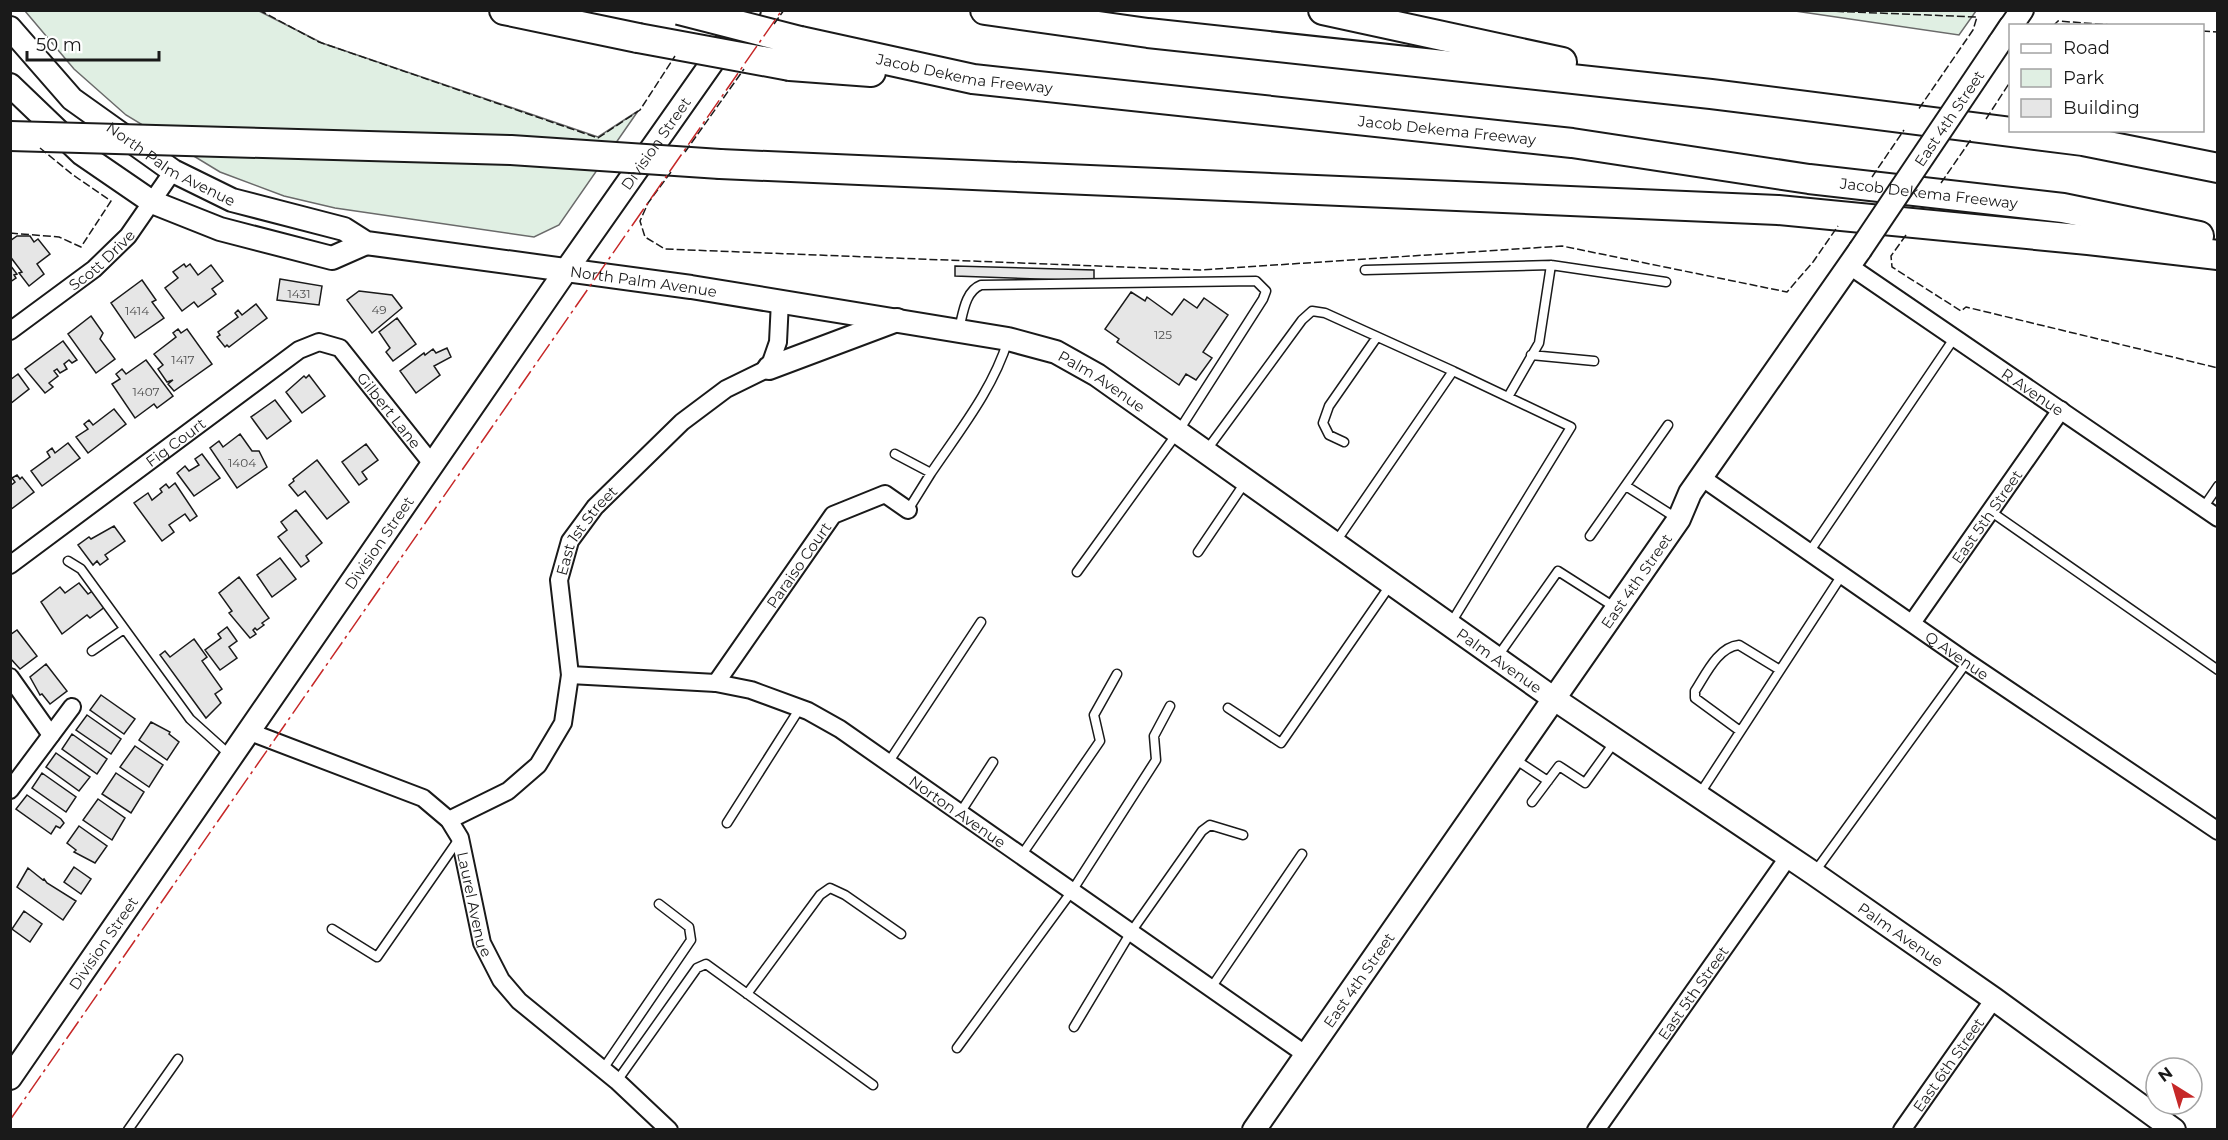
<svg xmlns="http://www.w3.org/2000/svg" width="2228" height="1140" viewBox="0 0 2228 1140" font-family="Montserrat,sans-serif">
<rect width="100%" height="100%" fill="#fff"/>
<path fill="#e0efe3" stroke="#6a6a6a" stroke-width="1.5" d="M 25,11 L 259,11 L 322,43 L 598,137 L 638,111 L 559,225 L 534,237 L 335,208 L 284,196 L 220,172 L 126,115 L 74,69 Z
M 1795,11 L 1976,10 L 1976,11 L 1959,35 Z"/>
<path fill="#e6e6e6" stroke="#1a1a1a" stroke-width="1.5" d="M 17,236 L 30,236 L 34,242 L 38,239 L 50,254 L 37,264 L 44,274 L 29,286 L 19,273 L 22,272 L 12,259 L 10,261 L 10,241 Z
M 184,264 L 186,267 L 190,264 L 198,275 L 211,265 L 223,281 L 212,289 L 216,294 L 198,307 L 194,302 L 182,311 L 165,288 L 178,278 L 173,272 Z
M 10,265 L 17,274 L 14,275 L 16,278 L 10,282 Z
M 955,266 L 1094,270 L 1094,281 L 955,276 Z
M 280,279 L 322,286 L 319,305 L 277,300 Z
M 142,280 L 156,300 L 152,302 L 164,318 L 135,338 L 111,303 Z
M 359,291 L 392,295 L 402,308 L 372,333 L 347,300 Z
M 1131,292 L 1145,301 L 1147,297 L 1172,315 L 1184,299 L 1197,308 L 1204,298 L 1228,315 L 1203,352 L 1212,358 L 1196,380 L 1186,374 L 1179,385 L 1117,342 L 1119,339 L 1105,329 Z
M 256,304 L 267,318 L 229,347 L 227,345 L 225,347 L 217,337 L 220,335 L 218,332 L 238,317 L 235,313 L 238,310 L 242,315 Z
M 91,316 L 103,333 L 100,339 L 115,359 L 96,373 L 68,334 Z
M 397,318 L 416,344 L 393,361 L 386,352 L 390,348 L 379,332 Z
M 178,329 L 181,333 L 187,329 L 212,364 L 174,391 L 168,384 L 173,380 L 167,382 L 158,369 L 163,365 L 154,354 L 176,337 L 173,333 Z
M 63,341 L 77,360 L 72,363 L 69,360 L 64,364 L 67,369 L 60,373 L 57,369 L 54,371 L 58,376 L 49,383 L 53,387 L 45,393 L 25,369 Z
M 447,348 L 451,357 L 434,366 L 440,375 L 416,393 L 400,371 L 424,353 L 425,355 L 433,349 L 436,353 Z
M 146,360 L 173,396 L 157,408 L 154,404 L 135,418 L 112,384 L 120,379 L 116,374 L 122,369 L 126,374 Z
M 18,374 L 29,389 L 10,404 L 10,380 Z
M 309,375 L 325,396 L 302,413 L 286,392 L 304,376 L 306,378 Z
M 275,400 L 291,421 L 267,439 L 251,417 Z
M 114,409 L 126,424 L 88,453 L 76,437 L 88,429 L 84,424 L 89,420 L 93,425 Z
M 240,434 L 252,451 L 259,451 L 267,467 L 237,488 L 210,448 L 219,441 L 223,447 Z
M 68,443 L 80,458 L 42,486 L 31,471 L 50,457 L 47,452 L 52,448 L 55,453 Z
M 366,444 L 378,460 L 362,472 L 367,479 L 359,485 L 342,462 Z
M 202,454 L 220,478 L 194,496 L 177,473 L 185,466 L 189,471 L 199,465 L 195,459 Z
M 317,460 L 349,502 L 327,519 L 305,491 L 298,496 L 289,485 L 294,481 L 293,479 Z
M 17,475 L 20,479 L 22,477 L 34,492 L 10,510 L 10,486 L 15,482 L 12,478 Z
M 175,483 L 197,516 L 190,521 L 185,514 L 169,525 L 174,532 L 162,541 L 134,503 L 148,493 L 152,500 L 162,492 L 160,489 L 166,484 L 169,488 Z
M 296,510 L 322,543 L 306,556 L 309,561 L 301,567 L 278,537 L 287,530 L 281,522 Z
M 114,526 L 125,541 L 105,555 L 108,559 L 100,565 L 97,561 L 93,565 L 78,545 L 89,537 L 91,539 Z
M 280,558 L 296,579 L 272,597 L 257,575 Z
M 239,577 L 269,618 L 262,623 L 264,625 L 257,630 L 255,628 L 253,630 L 256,634 L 250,638 L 229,613 L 232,611 L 219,593 Z
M 79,583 L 88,594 L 94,590 L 106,606 L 90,618 L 87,615 L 62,634 L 41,602 L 60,587 L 65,593 Z
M 227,627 L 237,641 L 229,647 L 237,658 L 220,670 L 205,650 L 221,638 L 218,634 Z
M 17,630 L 37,656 L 20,669 L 10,658 L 10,635 Z
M 194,639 L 207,657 L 202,661 L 222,689 L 215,694 L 221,703 L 206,718 L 160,655 L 165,651 L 170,657 Z
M 46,664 L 67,691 L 50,704 L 42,694 L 40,695 L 30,677 Z
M 101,695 L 135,719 L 124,734 L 90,710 Z
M 87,715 L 121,739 L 111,754 L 76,730 Z
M 151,722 L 170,732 L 169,734 L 179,742 L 167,760 L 139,740 Z
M 72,734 L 107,759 L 97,774 L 62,749 Z
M 135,746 L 163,765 L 149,787 L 120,767 Z
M 56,753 L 90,777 L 79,791 L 46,767 Z
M 42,773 L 76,797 L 66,812 L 32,788 Z
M 116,773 L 144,792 L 131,813 L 102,794 Z
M 27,795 L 61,819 L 64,823 L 60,828 L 56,826 L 51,834 L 16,809 Z
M 98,799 L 125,818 L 112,840 L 83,820 Z
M 79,826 L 107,846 L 95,863 L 74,852 L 76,850 L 67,843 Z
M 74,867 L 91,879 L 81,894 L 64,882 Z
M 28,868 L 43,880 L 44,879 L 47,883 L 76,901 L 63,920 L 17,887 Z
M 24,911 L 42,924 L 30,942 L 12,929 Z"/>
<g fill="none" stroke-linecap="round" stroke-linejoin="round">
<defs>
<path id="lane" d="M 1365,270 L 1551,265 L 1666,282
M 959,329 C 963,314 965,291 981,285 L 1256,281 L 1266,291 L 1263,299 L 1178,432 L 1077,572
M 1531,355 L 1594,361
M 1508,397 L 1539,343 L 1551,265
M 1344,442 L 1329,435 L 1323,423 L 1329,406 L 1377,337
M 1206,451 L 1302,320 L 1312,311 L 1325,313 L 1453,371
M 895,454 L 931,473 C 960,430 993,389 1008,340
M 1626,486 L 1678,519
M 2203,508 L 2218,486
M 908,510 L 931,473
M 1990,511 L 2218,670
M 1590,536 L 1668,425
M 1335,543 L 1453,371 L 1571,427 L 1451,623
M 1810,551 L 1955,337
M 1198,552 L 1246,481
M 68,561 L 81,569 L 190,719 L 230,755
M 92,651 L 124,629
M 1498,656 L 1558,571 L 1616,608
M 1228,708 L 1281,743 L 1391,584
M 1740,731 L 1695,698 L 1695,691 C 1706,674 1718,647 1739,645 L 1780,670
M 1513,758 L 1548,781
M 888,763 L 981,622
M 1699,795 L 1842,575
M 1532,802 L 1559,766 L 1585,783 L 1616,740
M 960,813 L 993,762
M 727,823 L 800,708
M 1021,856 L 1100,741 L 1094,715 L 1117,674
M 1814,873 L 1967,662
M 332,929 L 377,957 L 459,839
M 1211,988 L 1302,854
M 747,994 L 820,895 L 830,888 L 845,895 L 901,934
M 1074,1027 L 1131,932 L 1202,831 L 1210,825 L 1243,835
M 957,1048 L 1072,891 L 1156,760 L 1154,736 L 1170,706
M 603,1069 L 691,940 L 689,927 L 659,904
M 617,1081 L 697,968 L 706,964 L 873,1085
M 128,1130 L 178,1059"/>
<g id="street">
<path id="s1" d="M 1848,265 L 2218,518"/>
<path id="s2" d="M 10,331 L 94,269 L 128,236 L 173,171"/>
<path id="s3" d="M 1701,477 L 1967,662 L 2218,831"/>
<path id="s4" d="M 10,565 L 299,350 L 319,342 L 340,348 L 433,465"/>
<path id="s5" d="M 1912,623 L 2061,410"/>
<path id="s6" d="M 570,675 L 716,683 L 751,690 L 808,711 L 840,729 L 1305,1054"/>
<path d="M 10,677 L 51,735"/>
<path id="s7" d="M 716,683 L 833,515 L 885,494 L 908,510"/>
<path id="s8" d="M 250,732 L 423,798 L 449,820 L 460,838 L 482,943 L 501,980 L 519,1001 L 617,1081 L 669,1130"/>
<path d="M 10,790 L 72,707"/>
<path id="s9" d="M 449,820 L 508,791 L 538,765 L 563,723 L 570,675 L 559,580 L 570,541 L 595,507 L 682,422 L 726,389 L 769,368 L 778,342 L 780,301"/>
<path id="s10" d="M 1596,1130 L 1789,856"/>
<path id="s11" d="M 1902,1130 L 1994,999"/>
</g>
<g id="secondary">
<path d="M 2011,26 L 2022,10"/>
<path id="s12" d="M 10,28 L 72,99 L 173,171 L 232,200 L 344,229 L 366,243 L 691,287 L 1008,339 L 1056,352 L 1097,375 L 1553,698 L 1813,873 L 1994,999 L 2174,1130"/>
<path d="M 2000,42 L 2010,27"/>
<path d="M 10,85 L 82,154 L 152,202 L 220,229 L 332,258 L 366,243"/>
<path d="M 769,368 L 897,320"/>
<path id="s13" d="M 10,1078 L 567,269 L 749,10"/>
<path id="s14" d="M 1254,1130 L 1679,519 L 1690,493 L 1860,250"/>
</g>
<g id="highway">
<path d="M 504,10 L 638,38"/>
<path d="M 985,10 L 1148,33 L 1711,94 L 2083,141 L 2218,168"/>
<path d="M 1323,10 L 1562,62"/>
<path id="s15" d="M 800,41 L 973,79 L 1572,143 L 1809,179 L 2063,208 L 2199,236"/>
<path d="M 790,66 L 871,72"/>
<path d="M 720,164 L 1778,210 L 2088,240 L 2218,255"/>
</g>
</defs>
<use href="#lane" stroke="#1a1a1a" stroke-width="11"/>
<use href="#street" stroke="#1a1a1a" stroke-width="20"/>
<use href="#secondary" stroke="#1a1a1a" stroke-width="26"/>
<use href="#highway" stroke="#1a1a1a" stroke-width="32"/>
<use href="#lane" stroke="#fff" stroke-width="8"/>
<use href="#street" stroke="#fff" stroke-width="16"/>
<use href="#secondary" stroke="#fff" stroke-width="22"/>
<use href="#highway" stroke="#fff" stroke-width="28"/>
<defs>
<g id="secondary-bridge">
<path id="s16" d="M 1860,250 L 2000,42"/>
</g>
<path id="highway-bridge" d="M 679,10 L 800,41
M 638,38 L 790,66
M 10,136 L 511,150 L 720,164"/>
</defs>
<use href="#secondary-bridge" stroke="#1a1a1a" stroke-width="26" stroke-linecap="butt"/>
<use href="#highway-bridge" stroke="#1a1a1a" stroke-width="32" stroke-linecap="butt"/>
<use href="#secondary-bridge" stroke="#fff" stroke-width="22"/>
<use href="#highway-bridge" stroke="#fff" stroke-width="28"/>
<path stroke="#1a1a1a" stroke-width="1.5" stroke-dasharray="8 3" stroke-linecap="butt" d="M 259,10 L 319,42 L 598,138 L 640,110 L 675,56
M 1803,10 L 1977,17 L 1973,30 L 1918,110
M 774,24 L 784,10
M 2053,26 L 2058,21 L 2125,26
M 2202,31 L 2218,32
M 1986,119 L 2010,82
M 685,152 L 744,69
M 671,172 L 648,203 L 640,221 L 645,237 L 665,249 L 1200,270 L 1562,246 L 1787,292 L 1813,262 L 1838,226
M 1872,177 L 1904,130
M 1941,183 L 1972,138
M 10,233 L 59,237 L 81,247 L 111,201 L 73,175 L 40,148
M 1906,235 L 1891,256 L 1892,267 L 1961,311 L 1966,307 L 2218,368"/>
<path stroke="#c62828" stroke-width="1.5" stroke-dasharray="21 4.5 3 4.5" stroke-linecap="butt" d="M 10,1120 L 782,10"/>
</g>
<g text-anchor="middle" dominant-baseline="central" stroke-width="4.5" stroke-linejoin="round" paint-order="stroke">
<g font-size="12" fill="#4d4d4d">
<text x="299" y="293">1431</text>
<text x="379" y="309">49</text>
<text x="137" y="310">1414</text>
<text x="1163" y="334">125</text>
<text x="183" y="359">1417</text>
<text x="146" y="391">1407</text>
<text x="242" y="462">1404</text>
</g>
<g font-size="15" fill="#1a1a1a" stroke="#fff">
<text stroke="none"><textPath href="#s15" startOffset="168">Jacob Dekema Freeway</textPath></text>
<text stroke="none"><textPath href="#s16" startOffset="159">East 4th Street</textPath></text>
<text stroke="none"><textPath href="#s15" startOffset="654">Jacob Dekema Freeway</textPath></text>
<text stroke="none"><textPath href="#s13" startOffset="1136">Division Street</textPath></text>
<text stroke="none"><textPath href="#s12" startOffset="213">North Palm Avenue</textPath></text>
<text stroke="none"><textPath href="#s15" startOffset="1140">Jacob Dekema Freeway</textPath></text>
<text stroke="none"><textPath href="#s2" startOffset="116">Scott Drive</textPath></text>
<text stroke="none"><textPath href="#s12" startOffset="706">North Palm Avenue</textPath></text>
<text stroke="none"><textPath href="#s12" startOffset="1179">Palm Avenue</textPath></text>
<text stroke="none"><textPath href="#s1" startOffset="224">R Avenue</textPath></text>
<text stroke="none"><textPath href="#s4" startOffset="483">Gilbert Lane</textPath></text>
<text stroke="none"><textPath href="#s4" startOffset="206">Fig Court</textPath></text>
<text stroke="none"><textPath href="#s5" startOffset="130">East 5th Street</textPath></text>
<text stroke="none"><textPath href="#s9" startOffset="356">East 1st Street</textPath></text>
<text stroke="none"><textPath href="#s13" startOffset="650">Division Street</textPath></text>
<text stroke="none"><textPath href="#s7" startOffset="144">Paraiso Court</textPath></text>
<text stroke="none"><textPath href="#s14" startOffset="669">East 4th Street</textPath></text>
<text stroke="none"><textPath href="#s3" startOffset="312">Q Avenue</textPath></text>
<text stroke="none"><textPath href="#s12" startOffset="1665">Palm Avenue</textPath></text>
<text stroke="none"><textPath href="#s6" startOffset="423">Norton Avenue</textPath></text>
<text stroke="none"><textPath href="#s8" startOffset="308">Laurel Avenue</textPath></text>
<text stroke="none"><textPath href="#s12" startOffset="2151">Palm Avenue</textPath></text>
<text stroke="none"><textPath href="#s13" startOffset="164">Division Street</textPath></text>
<text stroke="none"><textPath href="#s14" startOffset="183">East 4th Street</textPath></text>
<text stroke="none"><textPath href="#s10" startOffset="168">East 5th Street</textPath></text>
<text stroke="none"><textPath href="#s11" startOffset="80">East 6th Street</textPath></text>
</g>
</g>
<rect width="2228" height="1140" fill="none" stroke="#1a1a1a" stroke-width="24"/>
<rect x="2009" y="24" width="195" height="108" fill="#ffffff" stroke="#a3a3a3" stroke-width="1.5"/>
<rect x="2021" y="44" width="30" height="9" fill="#ffffff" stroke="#a3a3a3" stroke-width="1.5"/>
<text x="2063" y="54" font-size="18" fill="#1a1a1a">Road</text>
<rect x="2021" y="69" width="30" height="18" fill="#e0efe3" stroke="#a3a3a3" stroke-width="1.5"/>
<text x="2063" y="84" font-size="18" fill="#1a1a1a">Park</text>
<rect x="2021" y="99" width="30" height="18" fill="#e6e6e6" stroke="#a3a3a3" stroke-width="1.5"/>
<text x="2063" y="114" font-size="18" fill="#1a1a1a">Building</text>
<g transform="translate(2174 1086) rotate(323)"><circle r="28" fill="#ffffff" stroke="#a3a3a3" stroke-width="1.5"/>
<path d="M0-4.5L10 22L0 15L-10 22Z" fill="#c62828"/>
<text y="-9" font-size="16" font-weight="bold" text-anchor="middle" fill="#1a1a1a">N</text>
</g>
<path d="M27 51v9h132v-9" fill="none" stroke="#1a1a1a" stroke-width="3"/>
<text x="36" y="51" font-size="18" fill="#1a1a1a" stroke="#ffffff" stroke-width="4.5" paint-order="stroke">50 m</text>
</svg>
